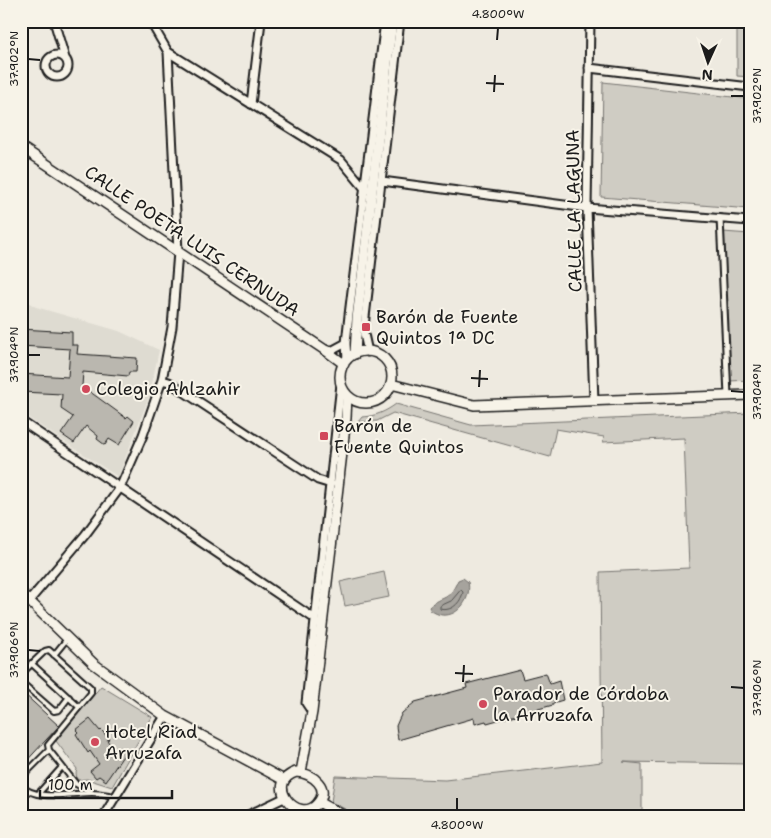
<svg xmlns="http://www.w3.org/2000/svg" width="771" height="838" viewBox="0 0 771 838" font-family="'Shantell Sans',sans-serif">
<rect width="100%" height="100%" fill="#eeeae0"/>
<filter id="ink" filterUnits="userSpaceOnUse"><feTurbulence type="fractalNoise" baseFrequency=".02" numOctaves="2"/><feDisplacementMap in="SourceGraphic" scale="10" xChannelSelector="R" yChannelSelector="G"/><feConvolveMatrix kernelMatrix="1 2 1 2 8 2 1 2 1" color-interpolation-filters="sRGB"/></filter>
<g filter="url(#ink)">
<path fill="#dedbd1" d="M 21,298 L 36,307 L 119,331 L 159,350 L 149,397 L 118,477 L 21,413 Z"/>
<path fill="#cfccc3" stroke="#767470" d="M 737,21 L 750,21 L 750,77 L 737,76 Z
M 603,82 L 750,99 L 750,209 L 601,197 Z
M 723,232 L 750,234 L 750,380 L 730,381 Z
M 396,404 L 471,425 L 750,413 L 750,764 L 623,762 L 642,764 L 642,817 L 361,817 L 331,802 L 335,776 L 445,780 L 602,762 L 600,572 L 689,568 L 684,438 L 603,442 L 604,437 L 556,429 L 550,457 L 393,413 L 377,421 L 358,422 L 362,417 C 376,416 385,412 396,404 Z
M 384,572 L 389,597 L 345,606 L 340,582 Z
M 101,686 L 152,717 L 112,787 L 87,779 L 77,780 L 76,773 L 77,769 L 56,741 Z"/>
<path fill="#a6a39d" stroke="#6f6d69" d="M 463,578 L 468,582 C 472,597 459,617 442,615 C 438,615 434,612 431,611 L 429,607 C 444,594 448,603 458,580 Z"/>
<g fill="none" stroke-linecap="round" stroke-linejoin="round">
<path stroke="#535250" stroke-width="1" d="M 461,590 L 463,592 C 461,603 451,612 440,609 L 440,606 L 451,601 Z"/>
</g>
<path fill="#bab7af" stroke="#1c1c1c" d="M 21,329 L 72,332 L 72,345 L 78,345 L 77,354 L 137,358 L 136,372 L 129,372 L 128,376 L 83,372 L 82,386 L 126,418 L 128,416 L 134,421 L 119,445 L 109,439 L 105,445 L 97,439 L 98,436 L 86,426 L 74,443 L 61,434 L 73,417 L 61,409 L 62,394 L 21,392 L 21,374 L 68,377 L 70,349 L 21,346 Z
M 520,670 L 523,679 L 546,673 L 550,684 L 559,681 L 563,700 L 553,703 L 553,705 L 487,723 L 486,721 L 475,724 L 474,718 L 398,740 L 396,726 L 399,719 L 402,713 L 415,702 L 467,688 L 466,684 Z
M 21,691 L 59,726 L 21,767 Z
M 90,719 L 100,731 L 101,730 L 104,733 L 109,739 L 107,740 L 115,751 L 121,747 L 125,753 L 106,781 L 99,776 L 96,778 L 90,771 L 99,764 L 90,751 L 88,753 L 76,734 L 78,732 L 76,730 Z"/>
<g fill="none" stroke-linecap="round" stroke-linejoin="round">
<defs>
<path id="service" d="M 54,655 L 67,639
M 31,663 L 79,707
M 21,674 L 45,651 L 49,650 L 91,688 L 91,693 L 48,745 L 49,750 L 76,784 L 93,793
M 21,682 L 54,711 L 59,710 L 69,697
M 21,778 L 49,750
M 21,785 C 34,802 73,793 92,793 C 100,793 108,795 115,796
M 38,794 L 62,767"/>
<path id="pedestrian" d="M 720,218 L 728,396"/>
<path id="minor" d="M 54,21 L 65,58
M 150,21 L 168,52 L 341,160 L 366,190
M 590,21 L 587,208 L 594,401
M46 66a11 11 0 1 1 22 0a11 11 0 1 1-22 0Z
M 589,68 L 750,87
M 251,104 L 261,21
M 382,181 L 587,208 L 750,221
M 325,350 L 333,350 L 346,343
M 368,352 L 364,334 L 365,317 L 400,21
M 347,360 L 346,343 L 349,315 L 385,21
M 162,380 L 169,382 L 318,480 L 331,484
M 21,421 L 315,619
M 29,601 L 85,535 L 120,488 L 143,435 L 162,380 L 172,327 L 178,252 L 168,52
M 312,712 L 306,703 L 341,384
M 103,817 L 165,716
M 244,817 L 284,798"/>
<path id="tertiary" d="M 21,147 L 325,350 L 344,364
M340 377a26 26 0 1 1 52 0a26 26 0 1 1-52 0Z
M 355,354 L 357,319 L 392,21
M 391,384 L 474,405 L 750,395
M 21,593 L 94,664 L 165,716 L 284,780
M 296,772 C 312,773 332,788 317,804 C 298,825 263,783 296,772 Z
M 301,772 L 312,712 L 346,418 L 347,395
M 319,802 L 346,817"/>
</defs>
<use href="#service" stroke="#1c1c1c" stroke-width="8"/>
<use href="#pedestrian" stroke="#1c1c1c" stroke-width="9"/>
<use href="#minor" stroke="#1c1c1c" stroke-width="11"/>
<use href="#tertiary" stroke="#1c1c1c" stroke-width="12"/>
<use href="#service" stroke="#f7f3e8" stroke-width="4"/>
<use href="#pedestrian" stroke="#f7f3e8" stroke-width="5"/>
<use href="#minor" stroke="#f7f3e8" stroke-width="7"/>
<use href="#tertiary" stroke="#f7f3e8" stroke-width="9"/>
</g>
</g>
<path fill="none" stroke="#1c1c1c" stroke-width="2" d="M 497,40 L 498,28M 28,59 L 40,60M 486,83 L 504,84M 494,92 L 495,75M 731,96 L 744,96M 28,355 L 40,355M 471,378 L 488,379M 479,387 L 480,370M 731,391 L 744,392M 28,650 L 40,651M 455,673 L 473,674M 463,682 L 464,665M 731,687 L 744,688M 457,810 L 457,798"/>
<g fill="#d1495b" stroke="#f7f3e8" stroke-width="2">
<rect x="361" y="322" width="10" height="10" rx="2.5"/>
<circle cx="86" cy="389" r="5"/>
<rect x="319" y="431" width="10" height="10" rx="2.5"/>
<circle cx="483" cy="704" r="5"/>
<circle cx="95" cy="742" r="5"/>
</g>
<g text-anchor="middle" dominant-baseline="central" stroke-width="4" stroke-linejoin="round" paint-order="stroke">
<g font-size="18" fill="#1c1c1c" stroke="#f7f3e8">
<text transform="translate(574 211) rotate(-91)">CALLE LA LAGUNA</text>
<text transform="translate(192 241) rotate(34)">CALLE POETA LUIS CERNUDA</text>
</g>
<g font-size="18" fill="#1c1c1c" stroke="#f7f3e8" text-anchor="start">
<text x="376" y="317">Barón de Fuente<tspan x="376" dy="21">Quintos 1ª DC</tspan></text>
<text x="96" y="389">Colegio Ahlzahir</text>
<text x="334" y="426">Barón de<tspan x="334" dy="21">Fuente Quintos</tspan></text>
<text x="493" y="694">Parador de Córdoba<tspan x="493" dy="21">la Arruzafa</tspan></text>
<text x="105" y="732">Hotel Riad<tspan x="105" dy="21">Arruzafa</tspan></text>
</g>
</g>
<rect width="771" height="838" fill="none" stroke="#f7f3e8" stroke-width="55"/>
<g transform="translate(708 62) rotate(183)" stroke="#f7f3e8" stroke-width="4" paint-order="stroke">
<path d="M0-4L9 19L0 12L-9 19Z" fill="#1c1c1c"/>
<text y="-8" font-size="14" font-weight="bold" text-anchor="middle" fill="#1c1c1c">N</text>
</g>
<path d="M40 790v8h132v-8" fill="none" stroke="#1c1c1c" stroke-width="2.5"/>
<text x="48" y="790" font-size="15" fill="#1c1c1c" stroke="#f7f3e8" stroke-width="4" paint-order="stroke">100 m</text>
<rect x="28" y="28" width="716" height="782" fill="none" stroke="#1c1c1c" stroke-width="2"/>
<g font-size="12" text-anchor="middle" fill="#1c1c1c">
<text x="498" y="18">4.800°W</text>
<text transform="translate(14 59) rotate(-90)" y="4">37.902°N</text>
<text transform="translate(757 96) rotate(-90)" y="4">37.902°N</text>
<text transform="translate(14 355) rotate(-90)" y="4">37.904°N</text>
<text transform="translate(757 392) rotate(-90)" y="4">37.904°N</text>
<text transform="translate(14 650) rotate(-90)" y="4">37.906°N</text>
<text transform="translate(757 688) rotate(-90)" y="4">37.906°N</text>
<text x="457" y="829">4.800°W</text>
</g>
</svg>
